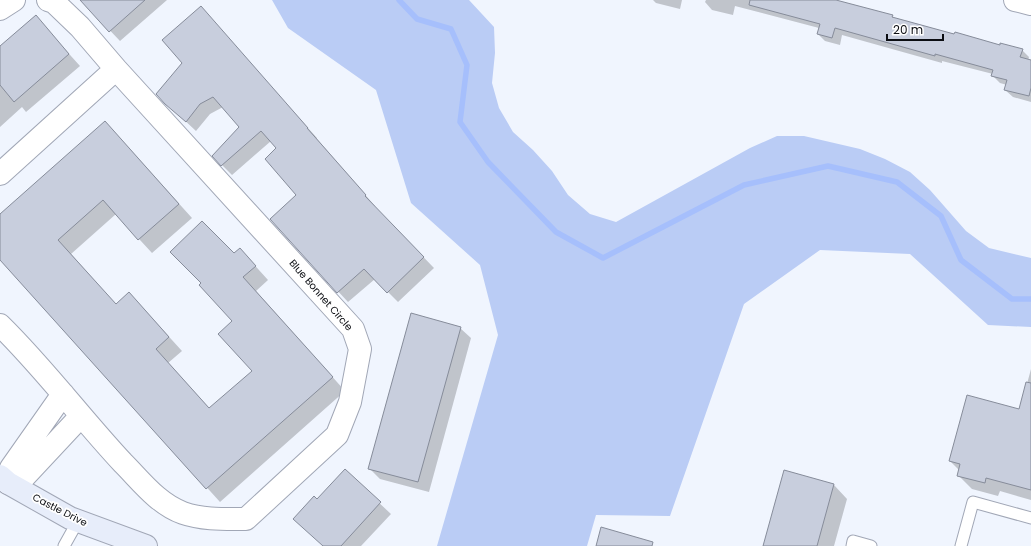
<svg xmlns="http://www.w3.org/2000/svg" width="1031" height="546" viewBox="0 0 1031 546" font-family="Poppins,sans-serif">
<rect width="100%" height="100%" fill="#f0f5fe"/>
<path fill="#baccf5" d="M 272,0 L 469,0 L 494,27 L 495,53 L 492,83 L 499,108 L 513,132 L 533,150 L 552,171 L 568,195 L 590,214 L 616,222 L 750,148 L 777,136 L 804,136 L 860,149 L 885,159 L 910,172 L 930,190 L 966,231 L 989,248 L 1031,258 L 1031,327 L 988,325 L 910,254 L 820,250 L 744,304 L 670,516 L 596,515 L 587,546 L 437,546 L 498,335 L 480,265 L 411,203 L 376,90 L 288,28 Z"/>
<path fill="#0003" d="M 81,0 L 167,0 L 120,41 Z
M 653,0 L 682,0 L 680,9 L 656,3 Z
M 706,0 L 831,0 L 892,16 L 895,19 L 1001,46 L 1022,50 L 1029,57 L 1028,61 L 1031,61 L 1031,102 L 1013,97 L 1005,90 L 1007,85 L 1000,83 L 993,76 L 993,74 L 942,61 L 942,63 L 842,35 L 840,45 L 825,41 L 818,34 L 819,28 L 735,6 L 733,15 L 712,10 L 705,2 Z
M 201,8 L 317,138 L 317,139 L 375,206 L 374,206 L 434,268 L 398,302 L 375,279 L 348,302 L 271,219 L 298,195 L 278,148 L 271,141 L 232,175 L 213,156 L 240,127 L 223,107 L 210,114 L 196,131 L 166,103 L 183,63 Z
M 35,16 L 80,66 L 26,112 L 22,107 L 0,127 L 0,47 Z
M 118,136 L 192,218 L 152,253 L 116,214 L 71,254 L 116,305 L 142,307 L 182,351 L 168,363 L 210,409 L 253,371 L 233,322 L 234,254 L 240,249 L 268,280 L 256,291 L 345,391 L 220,502 L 0,259 L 0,216 Z
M 460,328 L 471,338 L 429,492 L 380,479 L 369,468 Z
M 1031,369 L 1031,500 L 1000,491 L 998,496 L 972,489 L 958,475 L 959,470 L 950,461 L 1020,410 Z
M 345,471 L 391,514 L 361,546 L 323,546 L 317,501 Z
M 834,485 L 847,499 L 834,546 L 764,546 Z"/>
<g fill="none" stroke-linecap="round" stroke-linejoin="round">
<path stroke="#a6bffc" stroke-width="5.5" d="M 399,0 L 417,19 L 451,29 L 467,65 L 460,122 L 488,162 L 556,232 L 603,258 L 744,185 L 828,166 L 897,182 L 941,216 L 961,260 L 1012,299 L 1031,299"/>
</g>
<path fill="#c8cedd" stroke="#868c9a" d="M 80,0 L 145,0 L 109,32 Z
M 750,0 L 836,0 L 893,15 L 892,17 L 954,34 L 955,32 L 1000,45 L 1000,43 L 1023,49 L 1020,57 L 1031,60 L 1031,88 L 1029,96 L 1004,90 L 1007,80 L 991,76 L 993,70 L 935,54 L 935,56 L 835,28 L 832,38 L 817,34 L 820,24 L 749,5 Z
M 201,6 L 308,128 L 307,128 L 366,195 L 365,196 L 424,257 L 387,293 L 364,269 L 337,293 L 270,219 L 296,195 L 265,159 L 276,148 L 261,131 L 221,166 L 212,156 L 239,127 L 213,97 L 200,104 L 186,122 L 165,104 L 156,94 L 182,63 L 162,40 Z
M 36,15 L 69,54 L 14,102 L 0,85 L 0,46 Z
M 105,121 L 179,204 L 138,240 L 103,200 L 58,240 L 116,304 L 129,292 L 169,337 L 156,349 L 209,408 L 252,371 L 218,334 L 232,321 L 199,285 L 201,283 L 170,252 L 202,221 L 234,253 L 240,248 L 256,266 L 243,277 L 333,377 L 206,489 L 0,260 L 0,214 Z
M 411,313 L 461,327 L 418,482 L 368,469 Z
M 1026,382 L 1031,383 L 1031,490 L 986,478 L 985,483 L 957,476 L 960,464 L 949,461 L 967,395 L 1019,409 Z
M 345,469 L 381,502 L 341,546 L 323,546 L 293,519 L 314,496 L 317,499 Z
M 784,470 L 834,484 L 817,546 L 763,546 Z
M 601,527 L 653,542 L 652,546 L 596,546 Z"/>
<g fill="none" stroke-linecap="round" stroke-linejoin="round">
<defs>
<path id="lane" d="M 64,546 L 78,521
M 852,546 L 853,541 L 871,546
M 961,546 L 973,502 L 1031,518"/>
<path id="street" d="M 1015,0 L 1031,4
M 0,9 L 14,0
M 0,174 L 116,69
M 0,325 C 44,368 81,418 123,463 C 141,481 158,504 183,513 C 203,520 225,519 246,519 L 337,435 L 350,402 L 360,349 L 353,329 L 116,69 L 80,27 L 54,2 L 48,0
M 8,483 L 11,468 L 63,394
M 8,483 L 24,477 L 81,416"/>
<path id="secondary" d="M 0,476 L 8,483 L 70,518 L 146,546"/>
</defs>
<use href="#lane" stroke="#a1a7b6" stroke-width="13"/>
<use href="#street" stroke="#a1a7b6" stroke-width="24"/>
<use href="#secondary" stroke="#a1a7b6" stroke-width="24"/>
<use href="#lane" stroke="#fff" stroke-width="11"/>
<use href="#street" stroke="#fff" stroke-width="22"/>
<use href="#secondary" stroke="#e7edfa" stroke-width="22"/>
</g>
<g text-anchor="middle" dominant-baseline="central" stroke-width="3.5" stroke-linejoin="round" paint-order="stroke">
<g font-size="10" fill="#0b0d12" stroke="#fff">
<text transform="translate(321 295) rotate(49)">Blue Bonnet Circle</text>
<text transform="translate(60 510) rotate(27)">Castle Drive</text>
</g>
</g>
<path d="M887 34v6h56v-6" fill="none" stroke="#0b0d12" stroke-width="2"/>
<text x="893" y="34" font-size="12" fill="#0b0d12" stroke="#ffffff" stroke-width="3" paint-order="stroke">20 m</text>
</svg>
